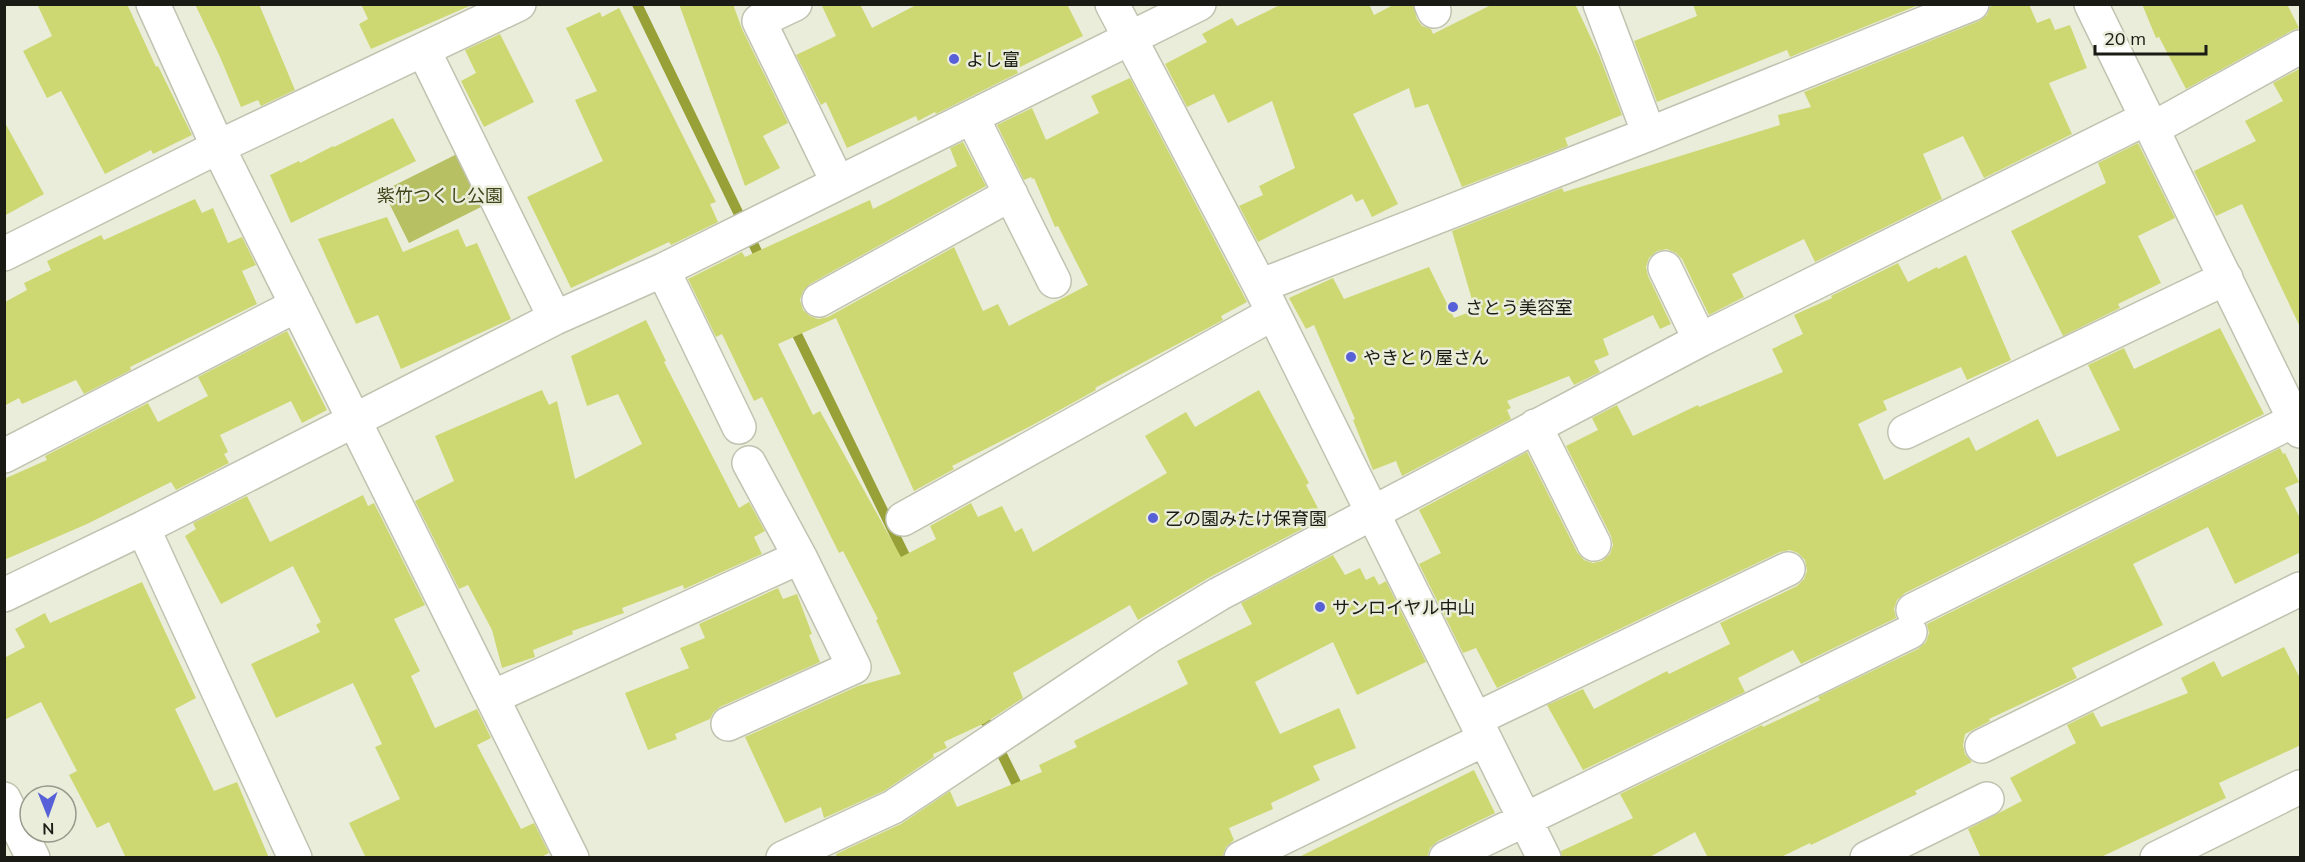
<svg xmlns="http://www.w3.org/2000/svg" width="2305" height="862" viewBox="0 0 2305 862" font-family="Mulish,'Noto Sans JP',sans-serif">
<rect width="100%" height="100%" fill="#eaedda"/>
<path fill="#b7c063" d="M 471,147 L 497,199 L 409,243 L 383,191 Z"/>
<g fill="none" stroke-linecap="round" stroke-linejoin="round">
<path stroke="#98a038" stroke-width="10" d="M 637,4 L 763,264
M 792,324 L 910,566
M 980,710 L 1022,795"/>
</g>
<path fill="#ced872" d="M 37,4 L 127,4 L 156,67 L 158,66 L 192,135 L 153,154 L 151,150 L 105,174 L 61,91 L 47,98 L 23,51 L 52,36 Z
M 195,4 L 259,4 L 295,90 L 261,106 L 258,100 L 241,107 L 220,57 Z
M 361,4 L 474,4 L 371,49 L 359,24 L 368,19 Z
M 679,4 L 733,4 L 742,29 L 788,123 L 763,136 L 780,168 L 745,186 Z
M 821,4 L 860,4 L 872,28 L 918,4 L 1067,4 L 1083,36 L 1016,69 L 1018,73 L 936,114 L 935,112 L 918,121 L 916,116 L 847,148 L 826,102 L 821,105 L 796,55 L 836,36 Z
M 1282,4 L 1369,4 L 1374,15 L 1395,4 L 1413,4 L 1417,19 L 1422,26 L 1431,29 L 1433,34 L 1493,4 L 1575,4 L 1599,55 L 1622,115 L 1565,138 L 1568,146 L 1462,187 L 1428,104 L 1415,108 L 1409,88 L 1353,114 L 1398,204 L 1372,217 L 1363,199 L 1356,202 L 1352,194 L 1258,242 L 1239,206 L 1263,195 L 1259,186 L 1295,168 L 1272,101 L 1228,123 L 1214,94 L 1187,107 L 1165,64 L 1207,42 L 1202,34 L 1232,18 L 1237,26 Z
M 1693,4 L 1921,4 L 1790,57 L 1787,50 L 1657,102 L 1634,41 L 1697,16 Z
M 1995,4 L 2029,4 L 2037,23 L 2050,18 L 2055,30 L 2070,25 L 2087,68 L 2049,83 L 2072,134 L 1984,178 L 1963,136 L 1923,154 L 1942,199 L 1815,262 L 1804,239 L 1732,274 L 1744,297 L 1709,315 L 1682,259 L 1676,253 L 1667,249 L 1657,251 L 1649,258 L 1646,267 L 1648,276 L 1671,324 L 1660,329 L 1653,315 L 1603,339 L 1609,355 L 1594,361 L 1600,372 L 1574,385 L 1569,376 L 1507,401 L 1511,408 L 1507,410 L 1511,419 L 1402,476 L 1396,461 L 1373,470 L 1353,420 L 1355,419 L 1314,325 L 1306,329 L 1289,298 L 1333,278 L 1344,299 L 1429,267 L 1454,318 L 1475,310 L 1452,231 L 1562,188 L 1564,192 L 1780,125 L 1778,115 L 1811,107 L 1804,92 L 1979,21 L 1987,15 L 1990,7 Z
M 2142,4 L 2287,4 L 2299,28 L 2291,31 L 2186,89 L 2159,37 L 2156,38 Z
M 619,8 L 716,202 L 710,204 L 718,222 L 671,245 L 669,242 L 571,288 L 527,197 L 603,161 L 575,100 L 597,91 L 566,28 L 600,12 L 602,17 Z
M 500,34 L 534,102 L 484,127 L 461,81 L 476,73 L 465,50 Z
M 2301,68 L 2301,329 L 2242,204 L 2216,216 L 2194,171 L 2256,141 L 2245,121 L 2283,101 L 2273,83 Z
M 1130,78 L 1247,302 L 1221,316 L 1223,320 L 1095,388 L 1096,390 L 1029,427 L 952,466 L 954,469 L 914,491 L 836,318 L 778,344 L 813,415 L 820,411 L 901,557 L 936,539 L 930,526 L 971,503 L 978,517 L 1002,506 L 1015,532 L 1022,528 L 1033,552 L 1167,473 L 1145,436 L 1186,412 L 1195,427 L 1259,390 L 1309,483 L 1306,485 L 1323,518 L 1210,577 L 1138,620 L 1130,605 L 1013,673 L 1023,698 L 985,723 L 944,742 L 947,748 L 933,754 L 934,757 L 884,791 L 824,818 L 821,807 L 785,823 L 745,737 L 858,686 L 901,674 L 876,620 L 878,619 L 843,551 L 839,553 L 762,397 L 754,401 L 722,334 L 716,337 L 688,279 L 742,252 L 745,257 L 870,200 L 873,209 L 957,166 L 950,148 L 963,142 L 986,186 L 810,284 L 803,291 L 800,300 L 803,310 L 810,316 L 818,319 L 828,317 L 954,247 L 983,311 L 998,304 L 1009,326 L 1088,285 L 1058,226 L 1055,227 L 1034,178 L 1032,179 L 1031,177 L 1024,180 L 997,125 L 1032,108 L 1046,140 L 1099,113 L 1091,96 Z
M 393,118 L 416,161 L 291,223 L 270,175 L 299,161 L 300,163 L 333,146 L 334,147 Z
M 4,121 L 44,194 L 4,216 Z
M 2138,143 L 2175,218 L 2138,236 L 2161,283 L 2118,304 L 2120,308 L 2063,336 L 2011,231 L 2106,183 L 2098,163 Z
M 195,199 L 202,213 L 213,208 L 228,243 L 242,237 L 256,265 L 242,271 L 257,304 L 130,367 L 131,370 L 84,394 L 76,380 L 22,404 L 19,398 L 4,406 L 5,302 L 27,290 L 24,283 L 51,270 L 47,261 L 101,235 L 104,240 Z
M 387,217 L 403,252 L 458,229 L 466,247 L 477,243 L 511,319 L 401,369 L 378,315 L 356,324 L 318,239 Z
M 1966,255 L 2011,360 L 1967,380 L 1961,367 L 1883,401 L 1887,410 L 1858,424 L 1884,480 L 1969,437 L 1976,451 L 2038,419 L 2057,457 L 2120,430 L 2088,365 L 2124,348 L 2134,369 L 2220,328 L 2264,414 L 1905,593 L 1897,600 L 1894,609 L 1896,618 L 1801,664 L 1793,650 L 1738,678 L 1745,692 L 1583,770 L 1547,705 L 1583,689 L 1594,709 L 1667,671 L 1669,674 L 1730,644 L 1720,623 L 1797,586 L 1804,579 L 1807,571 L 1805,560 L 1798,553 L 1790,550 L 1780,552 L 1497,688 L 1476,648 L 1463,653 L 1419,564 L 1441,553 L 1419,510 L 1527,452 L 1577,552 L 1584,560 L 1593,563 L 1602,561 L 1610,554 L 1613,545 L 1611,536 L 1566,446 L 1598,430 L 1592,418 L 1617,405 L 1633,436 L 1698,405 L 1699,407 L 1783,372 L 1772,349 L 1803,334 L 1794,315 L 1832,298 L 1831,296 L 1898,263 L 1908,282 L 1937,267 L 1938,269 Z
M 646,320 L 666,361 L 664,362 L 739,508 L 749,502 L 765,531 L 754,537 L 762,554 L 684,589 L 683,585 L 622,608 L 624,613 L 572,631 L 573,634 L 533,650 L 535,657 L 502,668 L 492,630 L 468,585 L 459,589 L 415,501 L 454,481 L 435,436 L 542,390 L 549,405 L 557,401 L 575,479 L 642,444 L 618,394 L 587,406 L 571,356 Z
M 287,331 L 327,410 L 302,423 L 291,401 L 220,435 L 228,452 L 224,454 L 229,463 L 176,490 L 171,482 L 87,524 L 4,560 L 4,479 L 47,460 L 45,456 L 148,403 L 158,422 L 208,396 L 198,377 Z
M 2280,448 L 2283,454 L 2285,453 L 2299,482 L 2285,488 L 2301,520 L 2301,552 L 2235,584 L 2208,527 L 2133,564 L 2163,625 L 2072,668 L 2077,678 L 1989,719 L 1990,721 L 1965,734 L 1963,745 L 1965,754 L 1972,762 L 1915,791 L 1917,794 L 1811,845 L 1810,843 L 1779,858 L 1708,858 L 1695,832 L 1648,858 L 1562,858 L 1561,851 L 1633,818 L 1620,794 L 1762,725 L 1763,727 L 1820,700 L 1818,697 L 1918,649 L 1926,642 L 1929,633 L 1927,624 Z
M 363,495 L 368,506 L 374,503 L 425,605 L 394,619 L 420,671 L 411,676 L 435,728 L 477,709 L 491,738 L 477,745 L 521,829 L 534,823 L 549,853 L 539,858 L 366,858 L 349,823 L 400,799 L 375,747 L 382,744 L 353,683 L 276,718 L 251,664 L 320,632 L 316,625 L 321,622 L 293,566 L 221,604 L 185,536 L 196,529 L 193,523 L 247,496 L 270,542 Z
M 1333,555 L 1345,575 L 1360,568 L 1366,580 L 1374,576 L 1379,585 L 1386,581 L 1426,662 L 1357,695 L 1333,642 L 1255,682 L 1280,734 L 1339,708 L 1356,748 L 1313,766 L 1320,780 L 1271,803 L 1273,809 L 1229,828 L 1234,840 L 1226,847 L 1222,858 L 837,858 L 836,854 L 901,824 L 950,791 L 957,807 L 1042,772 L 1039,765 L 1077,747 L 1074,741 L 1188,684 L 1177,661 L 1252,624 L 1241,603 Z
M 142,582 L 196,698 L 175,709 L 214,791 L 237,782 L 269,858 L 126,858 L 109,822 L 97,828 L 69,775 L 77,771 L 41,702 L 4,720 L 4,658 L 25,647 L 15,629 L 45,613 L 50,623 Z
M 778,588 L 783,599 L 797,594 L 812,634 L 809,635 L 820,662 L 720,707 L 713,713 L 710,719 L 675,734 L 677,739 L 648,750 L 625,693 L 689,668 L 680,648 L 705,638 L 699,624 Z
M 2284,647 L 2301,680 L 2301,745 L 2219,783 L 2226,798 L 2099,858 L 1981,858 L 1968,829 L 2022,801 L 2010,778 L 2076,743 L 2067,725 L 2093,712 L 2101,727 L 2188,693 L 2181,678 L 2214,661 L 2222,677 Z
M 1474,770 L 1495,813 L 1438,841 L 1430,848 L 1427,858 L 1297,858 Z"/>
<g fill="none" stroke-linecap="round" stroke-linejoin="round">
<defs>
<path id="street" d="M 153,4 L 218,147 L 572,858
M 795,4 L 759,21 L 838,183
M 1112,4 L 1260,286 L 1544,858
M 1431,4 L 1434,11
M 1600,4 L 1649,134
M 2091,4 L 2300,431
M 424,51 L 555,318
M 972,117 L 1054,281
M 2152,129 L 2300,47
M 4,254 L 218,147 L 519,4
M 1665,268 L 1700,340
M 663,270 L 739,427
M 1260,286 L 1649,134 L 1972,4
M 819,300 L 1011,194
M 1535,426 L 1594,544
M 1905,432 L 2226,278
M 4,456 L 297,305
M 749,463 L 800,557
M 903,519 L 1272,314
M 143,528 L 295,858
M 4,595 L 143,528 L 555,318 L 663,270 L 1199,4
M 1913,610 L 2295,420
M 493,697 L 800,557 L 854,667 L 728,724
M 1476,719 L 1788,569
M 1982,746 L 2300,589
M 4,799 L 33,858
M 783,858 L 893,807 L 1151,635 L 1219,594 L 1700,340 L 2147,118
M 1241,858 L 1485,739
M 1446,858 L 1910,632
M 1867,858 L 1987,799
M 2157,858 L 2300,787"/>
</defs>
<use href="#street" stroke="#c0c3b0" stroke-width="36"/>
<use href="#street" stroke="#fff" stroke-width="33"/>
</g>
<g fill="#5860d7" stroke="#eaedda" stroke-width="2">
<circle cx="954" cy="59" r="6"/>
<circle cx="1453" cy="307" r="6"/>
<circle cx="1351" cy="357" r="6"/>
<circle cx="1153" cy="518" r="6"/>
<circle cx="1320" cy="607" r="6"/>
</g>
<g text-anchor="middle" dominant-baseline="central" stroke-width="5" stroke-linejoin="round" paint-order="stroke">
<g font-size="18" fill="#1a1b14" stroke="#eaedda" text-anchor="start">
<text x="966" y="59">よし富</text>
<text x="1465" y="307">さとう美容室</text>
<text x="1363" y="357">やきとり屋さん</text>
<text x="1165" y="518">乙の園みたけ保育園</text>
<text x="1332" y="607">サンロイヤル中山</text>
</g>
<g font-size="18" fill="#40441a" stroke="#eaedda">
<text x="440" y="195">紫竹つくし公園</text>
</g>
</g>
<rect width="2305" height="862" fill="none" stroke="#1a1b14" stroke-width="12"/>
<g transform="translate(48 814) rotate(179)"><circle r="28" fill="#eaedda" stroke="#97998b" stroke-width="1.5"/>
<path d="M0-4.5L10 22L0 15L-10 22Z" fill="#5860d7"/>
<text y="-9" font-size="16" font-weight="bold" text-anchor="middle" fill="#1a1b14">N</text>
</g>
<path d="M2095 45v9h111v-9" fill="none" stroke="#1a1b14" stroke-width="3"/>
<text x="2104" y="45" font-size="18" fill="#1a1b14" stroke="#eaedda" stroke-width="4.5" paint-order="stroke">20 m</text>
</svg>
